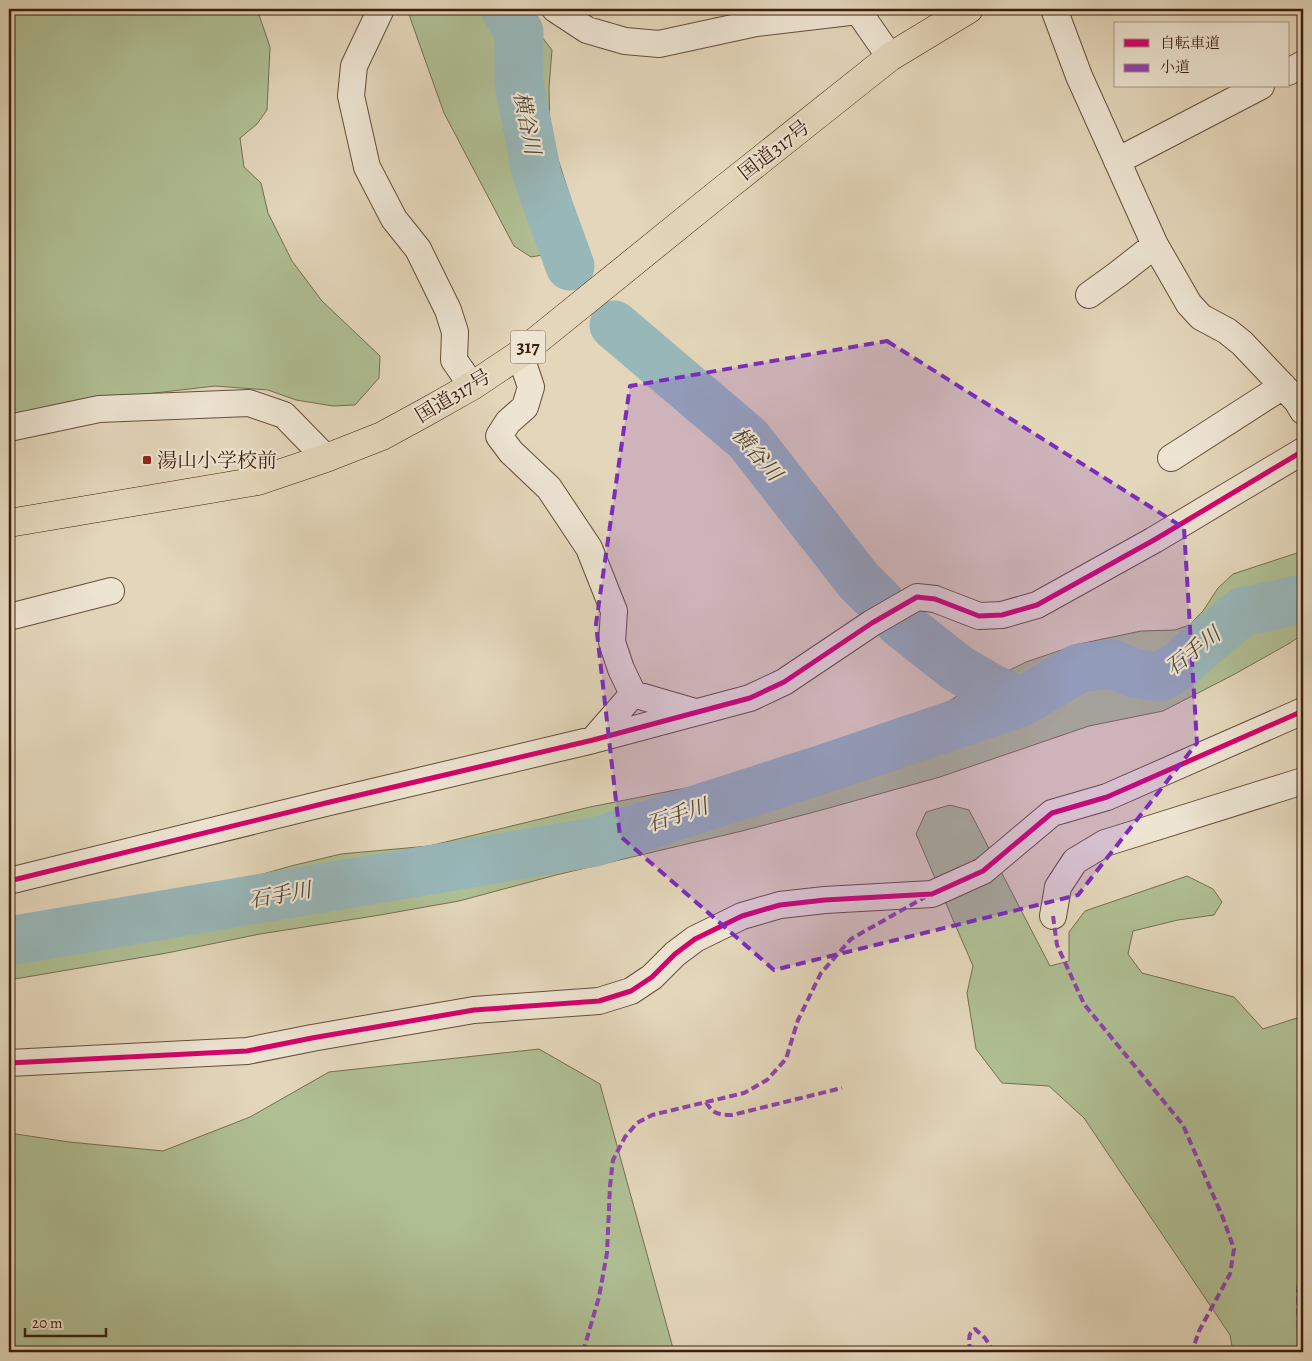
<svg xmlns="http://www.w3.org/2000/svg" width="1312" height="1361" viewBox="0 0 1312 1361" font-family="Alegreya,'Noto Serif JP',serif">
<rect width="100%" height="100%" fill="#e3d6ba"/>
<filter id="stains"><feTurbulence type="fractalNoise" baseFrequency=".004" numOctaves="4"/><feColorMatrix values="0 0 0 0 .2 0 0 0 0 .09 0 0 0 0 .02 0 0 0 .5 -.17"/></filter>
<radialGradient id="worn" r=".72"><stop offset=".6" stop-color="#630" stop-opacity="0"/><stop offset="1" stop-color="#630" stop-opacity=".3"/></radialGradient>
<path fill="#afbe93" stroke="#766e50" d="M 9,9 L 257,9 L 270,47 L 267,110 L 257,124 L 240,138 L 244,167 L 261,183 L 268,213 L 292,261 L 322,301 L 380,356 L 379,378 L 355,405 L 333,406 L 296,400 L 268,390 L 215,386 L 146,394 L 9,416 Z
M 407,9 L 520,9 L 552,50 L 549,88 L 550,134 L 572,203 L 573,233 L 543,255 L 531,257 L 514,246 L 444,113 Z
M 1303,551 L 1303,581 L 1229,597 L 1196,650 L 1303,614 L 1303,634 L 1290,643 L 1233,675 L 1163,711 L 1089,726 L 940,777 L 818,811 L 742,831 L 556,875 L 459,901 L 380,915 L 260,934 L 167,953 L 9,980 L 9,919 L 235,882 L 291,866 L 341,854 L 429,846 L 590,807 L 736,778 L 847,744 L 925,717 L 957,696 L 1026,662 L 1079,644 L 1141,631 L 1175,630 L 1189,625 L 1203,611 L 1218,588 L 1233,574 Z
M 950,805 L 969,810 L 1050,966 L 1069,961 L 1069,932 L 1085,911 L 1187,876 L 1213,889 L 1222,902 L 1214,915 L 1178,920 L 1133,931 L 1128,954 L 1142,973 L 1234,997 L 1263,1029 L 1303,1016 L 1303,1352 L 1233,1352 L 1230,1335 L 1084,1118 L 1049,1086 L 1002,1083 L 976,1049 L 967,993 L 973,966 L 916,834 L 926,812 Z
M 539,1049 L 600,1084 L 674,1352 L 9,1352 L 9,1133 L 69,1142 L 163,1151 L 250,1117 L 329,1072 Z"/>
<path fill="#98b7b9" stroke="#747a74" d="M 1303,581 L 1303,614 L 1195,651 L 1229,597 Z"/>
<g fill="none" stroke-linecap="round" stroke-linejoin="round">
<path stroke="#6b6b62" stroke-width="1" d="M 1303,586 L 1232,602 L 1211,638 L 1214,639 L 1303,610
M 1303,592 L 1237,607 L 1225,626 L 1228,628 L 1298,604 L 1303,604"/>
<path stroke="#98b7b9" stroke-width="49" d="M 505,9 L 519,32 L 519,83 L 537,175 L 570,266
M 614,325 L 748,439 L 858,580 L 880,602
M 900,623 L 957,668 L 991,688 L 1021,702
M 9,941 L 595,842 L 823,769 L 1021,702 L 1079,668 L 1112,664 L 1133,673 L 1160,677 L 1179,666 L 1195,651 L 1242,612 L 1303,599"/>
<defs>
<path id="minor" d="M 381,9 L 354,66 L 351,96 L 367,167 L 394,219 L 418,249 L 448,310 L 455,332 L 454,360 L 472,386
M 555,9 L 587,30 L 625,41 L 659,44 L 756,23 L 858,11 L 890,57
M 1054,9 L 1079,76 L 1155,245 L 1189,304 L 1201,317 L 1227,331 L 1242,343 L 1297,401 L 1303,411
M 1288,72 L 1303,64
M 1117,161 L 1261,86
M 1089,295 L 1118,274 L 1155,245
M 520,354 L 531,387 L 525,407 L 508,422 L 499,436 L 511,452 L 549,488 L 589,548 L 614,611 L 612,642 L 621,669 L 633,694 L 593,740
M 9,428 L 99,409 L 249,403 L 284,415 L 326,458
M 1171,458 L 1283,386
M 9,617 L 111,591
M 633,694 L 695,712
M 9,881 L 330,802 L 593,740 L 750,698 L 784,682 L 872,623 L 917,597 L 935,599 L 979,616 L 1002,615 L 1037,605 L 1154,540 L 1303,451
M 1053,916 L 1058,887 L 1075,861 L 1105,843 L 1303,781
M 9,1063 L 247,1051 L 312,1038 L 474,1010 L 599,1001 L 631,991 L 652,977 L 675,954 L 695,939 L 742,916 L 780,905 L 825,900 L 932,894 L 983,871 L 1052,813 L 1107,797 L 1303,711"/>
<path id="highway" d="M 9,523 L 258,481 L 326,458 L 382,436 L 426,412 L 472,386 L 520,354 L 719,193 L 890,57 L 969,9"/>
</defs>
<use href="#minor" stroke="#674d38" stroke-width="28"/>
<use href="#highway" stroke="#3e1f0c" stroke-width="29"/>
<use href="#minor" stroke="#ede4d2" stroke-width="26"/>
<use href="#highway" stroke="#e3d6ba" stroke-width="28"/>
<path stroke="#8e44ad" stroke-width="4" stroke-dasharray="8 4" stroke-linecap="butt" d="M 1053,916 L 1057,945 L 1084,1004 L 1183,1125 L 1223,1218 L 1234,1249 L 1230,1274 L 1199,1331 L 1192,1352
M 706,1102 C 713,1114 718,1115 732,1115 L 842,1088
M 583,1352 L 599,1297 L 607,1253 L 610,1186 L 613,1160 L 625,1137 L 637,1123 L 652,1115 L 744,1093 L 767,1080 L 786,1059 L 798,1020 L 821,973 L 851,939 L 925,897
M 970,1352 C 970,1344 966,1333 975,1329 L 985,1338 L 994,1352
M 1302,1352 L 1299,1344 L 1298,1291 L 1303,1255"/>
<defs>
<path id="cycleway" d="M 9,881 L 330,802 L 593,740 L 750,698 L 784,682 L 872,623 L 917,597 L 935,599 L 979,616 L 1002,615 L 1037,605 L 1154,540 L 1303,451
M 9,1063 L 247,1051 L 312,1038 L 474,1010 L 599,1001 L 631,991 L 652,977 L 675,954 L 695,939 L 742,916 L 780,905 L 825,900 L 932,894 L 983,871 L 1052,813 L 1107,797 L 1303,711"/>
</defs>
<use href="#cycleway" stroke="#ede4d2" stroke-width="8"/>
<use href="#cycleway" stroke="#d6006c" stroke-width="5"/>
</g>
<path fill="#7b2cbf" fill-opacity="0.2" stroke="#7b2cbf" stroke-width="4" stroke-dasharray="10 6" stroke-linejoin="round" d="M 887,341 L 1184,528 L 1197,743 L 1078,895 L 774,970 L 620,836 L 596,624 L 630,386 Z"/>
<rect fill="#8f2418" stroke="#ede4d2" stroke-width="2" x="142" y="455" width="10" height="10" rx="2.5"/>
<g text-anchor="middle" dominant-baseline="central" stroke-width="4.5" stroke-linejoin="round" paint-order="stroke">
<rect fill="#ede4d2" stroke="#725a47" stroke-width="1" x="510.5" y="330.5" width="35" height="33" rx="4"/>
<g font-size="19" font-weight="bold" fill="#3e1f0c">
<text x="528" y="347">317</text>
</g>
<g font-size="20" fill="#3e1f0c" stroke="#ede4d2">
<text transform="translate(774 150) rotate(-38)">国道317号</text>
<text transform="translate(453 396) rotate(-31)">国道317号</text>
</g>
<g font-size="20" fill="#3e1f0c" stroke="#ede4d2" text-anchor="start">
<text x="157" y="460">湯山小学校前</text>
</g>
<g font-size="21" font-style="italic" fill="#544537" stroke="#ede4d2">
<text transform="translate(527 123) rotate(79)">横谷川</text>
<text transform="translate(757 454) rotate(49)">横谷川</text>
<text transform="translate(1193 651) rotate(-38)">石手川</text>
<text transform="translate(677 815) rotate(-18)">石手川</text>
<text transform="translate(280 895) rotate(-10)">石手川</text>
</g>
</g>
<rect width="1312" height="1361" fill="none" stroke="#e3d6ba" stroke-width="30"/>
<rect x="10" y="10" width="1292" height="1341" fill="none" stroke="#3e1f0c" stroke-width="2.5"/>
<rect x="15" y="15" width="1282" height="1331" fill="none" stroke="#3e1f0c"/>
<rect x="1114" y="22" width="175" height="65" fill="#ede4d2" stroke="#a79583"/>
<rect x="1124" y="39" width="25" height="8" fill="#d6006c" stroke="#a79583"/>
<text x="1160" y="48" font-size="15" fill="#3e1f0c">自転車道</text>
<rect x="1124" y="64" width="25" height="8" fill="#8e44ad" stroke="#a79583"/>
<text x="1160" y="72" font-size="15" fill="#3e1f0c">小道</text>
<path d="M25 1328v8h81v-8" fill="none" stroke="#3e1f0c" stroke-width="2.5"/>
<text x="32" y="1328" font-size="15" fill="#3e1f0c" stroke="#ede4d2" stroke-width="4" paint-order="stroke">20 m</text>
<rect width="100%" height="100%" filter="url(#stains)"/>
<rect width="100%" height="100%" fill="url(#worn)"/>
</svg>
